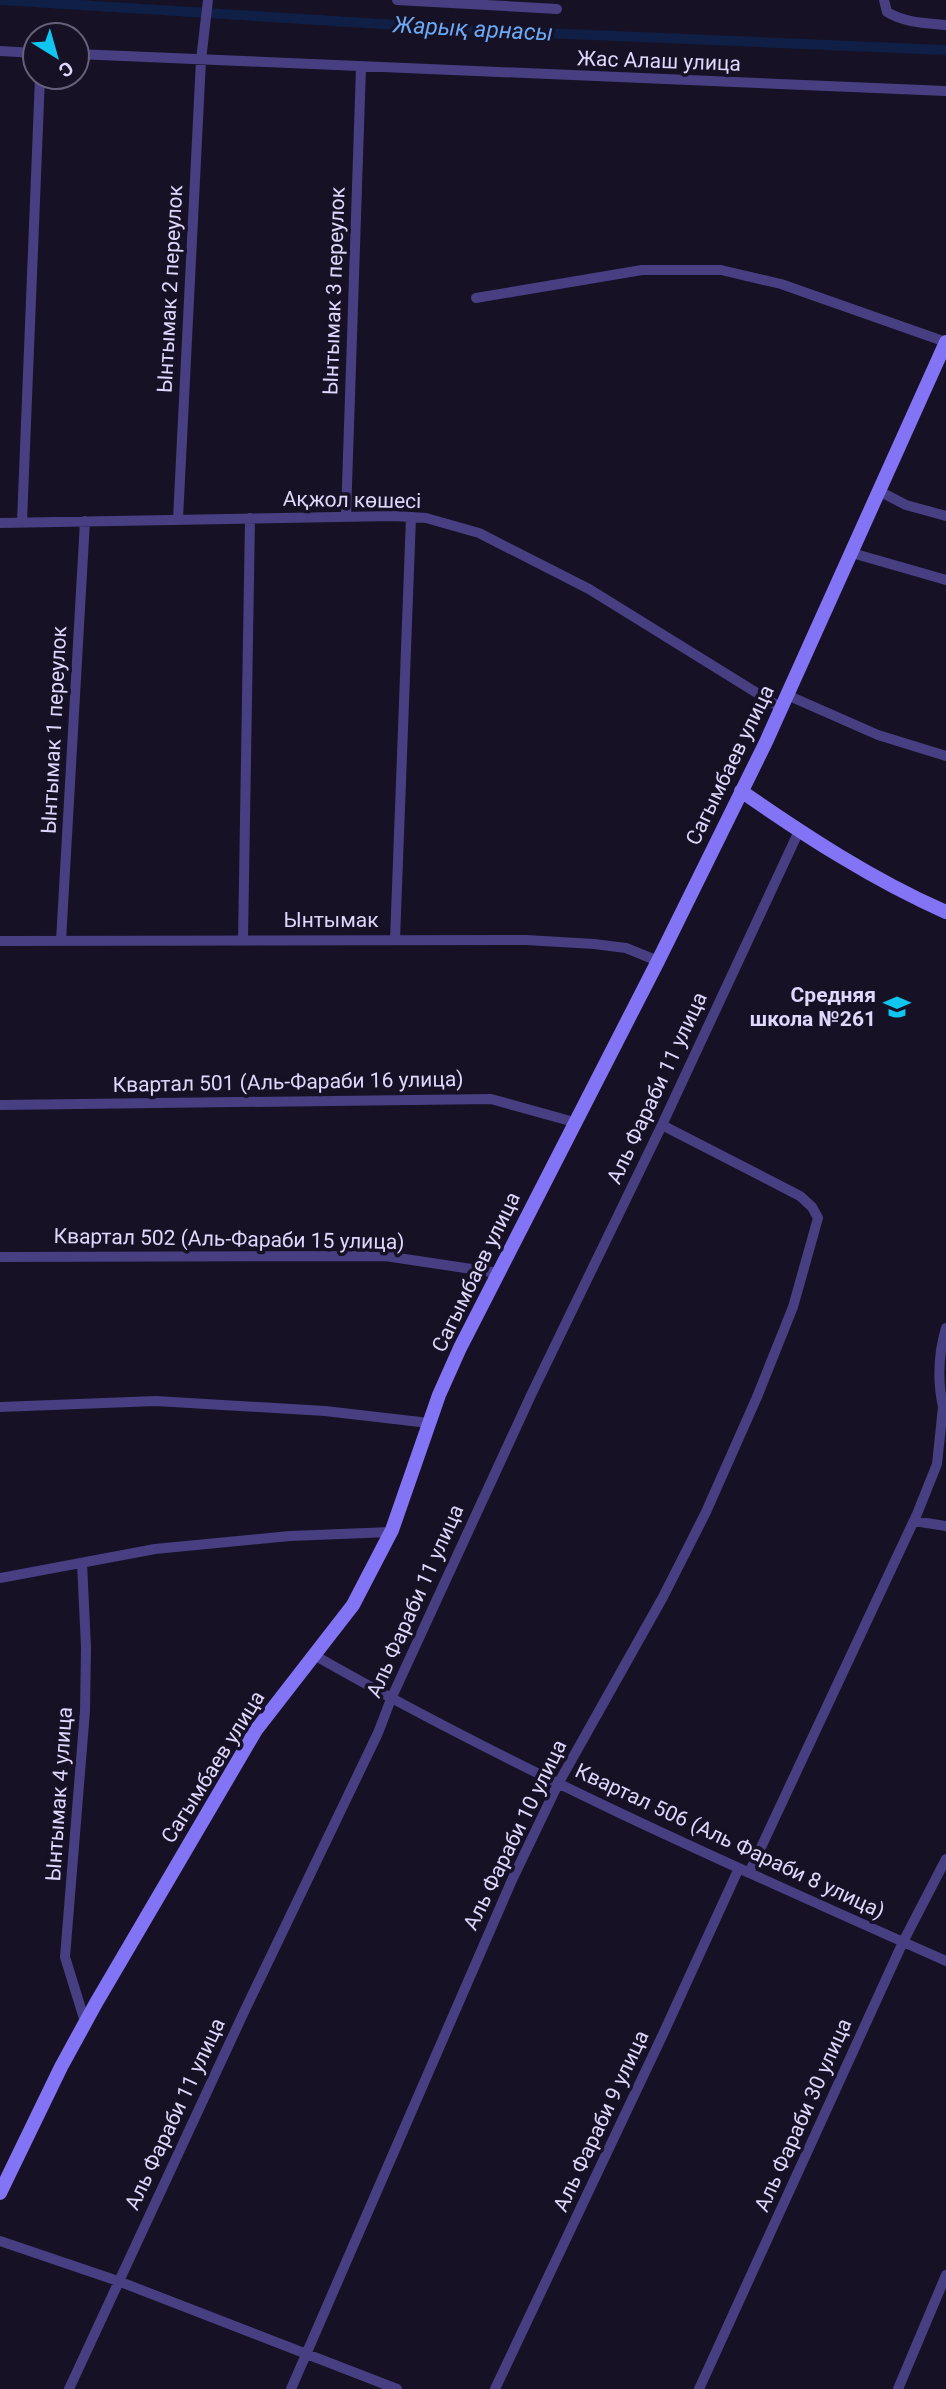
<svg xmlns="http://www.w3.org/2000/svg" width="946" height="2389" viewBox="0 0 946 2389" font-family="Roboto,sans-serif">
<rect width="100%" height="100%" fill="#161125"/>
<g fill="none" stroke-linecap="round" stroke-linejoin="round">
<path stroke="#101f45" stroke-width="10" d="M 0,0 L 494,31 L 946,50"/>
<path stroke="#473f81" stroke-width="10" d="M 397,0 L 557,9
M 884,0 L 887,12 C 905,23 926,23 946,25
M 0,51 L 35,53
M 77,54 L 946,91
M 476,298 L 642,270 L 721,270 L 781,284 L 946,342
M 879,491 L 906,505 L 946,516
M 346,516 L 361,67
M 178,519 L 201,60 L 208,0
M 22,522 L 40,77
M 0,523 L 394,516 L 426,518 L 479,533 L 589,589 L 781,708
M 852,553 L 946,580
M 787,695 L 878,735 L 946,756
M 243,940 L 250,518
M 395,940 L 411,517
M 0,941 L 526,940 L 594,944 L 626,948 L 658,961
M 61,941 L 85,521
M 0,1105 L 491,1099 L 574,1122
M 0,1257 L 385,1256 L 498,1273
M 0,1407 L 156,1401 L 325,1411 L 429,1423
M 943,1407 C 937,1379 938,1355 946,1328
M 914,1521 L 946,1526
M 82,1563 L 86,1647 L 85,1711 L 65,1957 L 86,2025
M 0,1578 L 155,1549 L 290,1536 L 391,1532
M 314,1655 C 517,1771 732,1866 946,1961
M 749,1873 L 917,1514 L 937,1464 L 943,1407 L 946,1407
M 0,2241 L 118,2281 L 397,2389
M 69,2389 L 244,2012 L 378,1733 L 391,1699 L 532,1393 L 662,1125 L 799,831
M 291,2389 L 512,1880 L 558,1784 L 663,1597 L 706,1512 L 757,1397 L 793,1307 L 818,1218 L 812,1207 L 800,1196 L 662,1125
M 495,2389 L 664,2032 L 739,1868
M 699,2389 L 903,1942 L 946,1859
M 898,2389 L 946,2275"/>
<path stroke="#8374f6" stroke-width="14" d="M 741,791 C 806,836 873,880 946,912
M 0,2193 L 61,2067 L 96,2003 L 256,1730 L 353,1605 L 392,1530 L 439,1395 L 460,1348 L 658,961 L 766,742 L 946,342"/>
</g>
<defs>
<symbol id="school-bare" viewBox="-9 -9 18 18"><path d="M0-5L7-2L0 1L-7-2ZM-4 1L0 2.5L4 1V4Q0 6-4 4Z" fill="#10c5f0" stroke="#161125" stroke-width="2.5" paint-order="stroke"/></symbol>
</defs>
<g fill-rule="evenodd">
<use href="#school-bare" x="878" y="988" width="38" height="38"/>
</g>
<g text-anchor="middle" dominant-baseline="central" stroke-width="7" stroke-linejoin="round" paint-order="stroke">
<g font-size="21" fill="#dfd7fc" stroke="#161125">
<text transform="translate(659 61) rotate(2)">Жас Алаш улица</text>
<text transform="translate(170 289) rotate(-87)">Ынтымак 2 переулок</text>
<text transform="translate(334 291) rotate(-88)">Ынтымак 3 переулок</text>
<text transform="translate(352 500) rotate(1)">Ақжол көшесі</text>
<text transform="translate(54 730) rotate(-87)">Ынтымак 1 переулок</text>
<text transform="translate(730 765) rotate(-64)">Сагымбаев улица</text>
<text x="331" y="920">Ынтымак</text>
<text transform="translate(288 1082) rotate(-1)">Квартал 501 (Аль-Фараби 16 улица)</text>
<text transform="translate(657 1088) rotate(-65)">Аль Фараби 11 улица</text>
<text transform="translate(229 1239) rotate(1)">Квартал 502 (Аль-Фараби 15 улица)</text>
<text transform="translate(476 1272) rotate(-64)">Сагымбаев улица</text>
<text transform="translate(415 1601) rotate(-66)">Аль Фараби 11 улица</text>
<text transform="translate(213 1767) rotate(-58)">Сагымбаев улица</text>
<text transform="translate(59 1794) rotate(-86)">Ынтымак 4 улица</text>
<text transform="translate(515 1835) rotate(-64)">Аль Фараби 10 улица</text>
<text transform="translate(730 1841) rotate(25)">Квартал 506 (Аль Фараби 8 улица)</text>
<text transform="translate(175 2114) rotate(-65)">Аль Фараби 11 улица</text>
<text transform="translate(803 2115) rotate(-66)">Аль Фараби 30 улица</text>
<text transform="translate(601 2121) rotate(-65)">Аль Фараби 9 улица</text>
</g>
<g font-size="21" font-weight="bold" fill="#dfd7fc" stroke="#161125" text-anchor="end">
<text x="876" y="995">Средняя<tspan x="876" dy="24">школа №261</tspan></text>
</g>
<g font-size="23" font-style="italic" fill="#6ca9f6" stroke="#161125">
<text transform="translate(473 29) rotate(3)">Жарық арнасы</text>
</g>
</g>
<g transform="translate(56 56) rotate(143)"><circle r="33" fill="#161125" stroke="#66607b" stroke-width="2"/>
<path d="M0-5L12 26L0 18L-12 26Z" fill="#10c5f0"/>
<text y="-10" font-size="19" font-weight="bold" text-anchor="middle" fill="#dfd7fc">С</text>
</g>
</svg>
